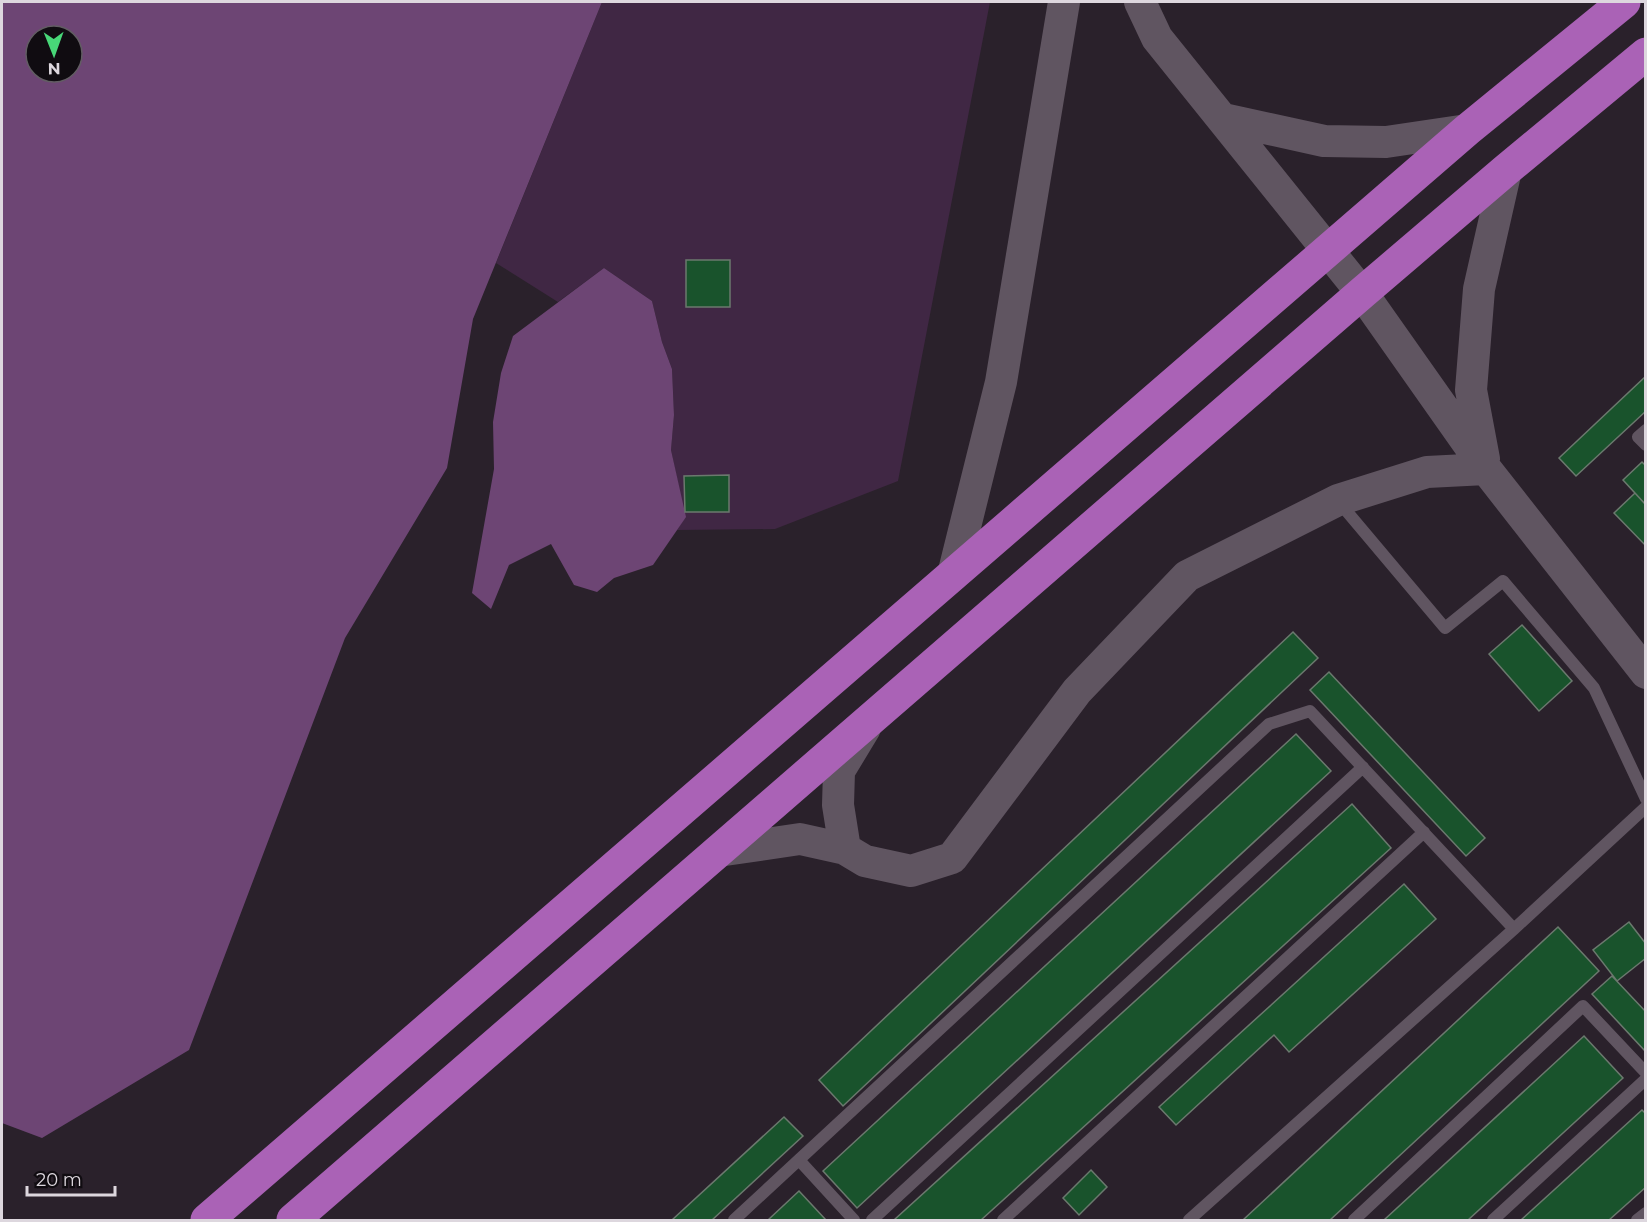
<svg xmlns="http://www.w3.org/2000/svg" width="1647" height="1222" viewBox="0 0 1647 1222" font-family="Montserrat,sans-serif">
<rect width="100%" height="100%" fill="#2a212b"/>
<path fill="#402744" d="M 602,2 L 990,2 L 898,481 L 775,529 L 677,530 L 685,517 L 671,450 L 674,415 L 672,369 L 662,342 L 652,301 L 604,268 L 558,302 L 496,263 Z"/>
<path fill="#6d4574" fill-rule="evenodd" d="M 2,2 L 602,2 L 473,319 L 447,468 L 345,638 L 189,1050 L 42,1138 L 2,1123 ZM 36,36 L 72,36 L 72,72 L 36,72 Z
M 604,268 L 652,301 L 662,342 L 672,369 L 674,415 L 671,450 L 686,517 L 653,565 L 614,578 L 597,592 L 574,585 L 551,544 L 509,565 L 491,609 L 472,593 L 494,469 L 493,422 L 501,373 L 513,336 Z"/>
<path fill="#19532c" stroke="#6b796e" stroke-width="1.5" d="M 686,260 L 730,260 L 730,307 L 686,307 Z
M 1646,376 L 1646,411 L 1576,476 L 1559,458 Z
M 1642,462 L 1646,466 L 1646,505 L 1623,480 Z
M 729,475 L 729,512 L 685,512 L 684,476 Z
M 1635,493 L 1646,505 L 1646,546 L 1614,513 Z
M 1522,625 L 1572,681 L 1539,711 L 1489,654 Z
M 1293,632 L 1318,658 L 843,1106 L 819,1080 Z
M 1329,672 L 1485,838 L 1466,856 L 1310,690 Z
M 1296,734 L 1331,771 L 857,1208 L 823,1171 Z
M 1352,804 L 1391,848 L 981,1220 L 894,1220 Z
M 1404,884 L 1436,919 L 1289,1052 L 1274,1035 L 1176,1125 L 1159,1107 Z
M 1629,922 L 1646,944 L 1646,958 L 1617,981 L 1593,950 Z
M 1558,927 L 1599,971 L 1330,1220 L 1243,1220 Z
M 1612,976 L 1646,1012 L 1646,1052 L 1592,994 Z
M 1584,1036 L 1623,1078 L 1468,1220 L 1384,1220 Z
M 1642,1110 L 1646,1114 L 1646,1187 L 1609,1220 L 1521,1220 Z
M 784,1117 L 803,1136 L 712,1220 L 672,1220 Z
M 1091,1170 L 1107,1187 L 1079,1215 L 1063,1198 Z
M 799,1191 L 826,1220 L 768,1220 Z"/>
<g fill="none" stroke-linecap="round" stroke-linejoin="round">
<path stroke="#605561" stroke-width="12" d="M 1646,430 L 1638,437 L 1646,445
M 1338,501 L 1445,628 L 1503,581 L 1594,688 L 1646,799
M 799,1160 L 854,1220
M 734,1220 L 1269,724 L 1310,711 L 1514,929
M 872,1220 L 1363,767
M 1003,1220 L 1424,832
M 1189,1220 L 1514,929 L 1646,807
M 1354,1220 L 1583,1006 L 1646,1073
M 1493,1220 L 1646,1079
M 1637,1220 L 1646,1213"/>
<path stroke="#605561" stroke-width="32" d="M 1140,2 L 1157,38 L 1362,293 L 1486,469 L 1646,673
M 1223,119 L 1324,141 L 1386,142 L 1467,130
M 1484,459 L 1471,390 L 1479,289 L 1506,170
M 953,575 L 1001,382 L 1064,2
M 845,849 L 838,805 L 839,771 L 865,728
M 718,851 L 800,839 L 845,849 L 865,861 L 911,871 L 952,858 L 1077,691 L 1187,576 L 1338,500 L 1427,472 L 1486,469"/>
<path stroke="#aa62b6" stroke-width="33" d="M 207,1220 L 1467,130 L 1624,2
M 293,1220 L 1362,293 L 1506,170 L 1646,54"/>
</g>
<rect width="1647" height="1222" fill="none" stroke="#ddd7de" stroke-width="6"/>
<g transform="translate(54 54) rotate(179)"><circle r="28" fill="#100c11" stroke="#625d63" stroke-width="1.5"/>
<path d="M0-4.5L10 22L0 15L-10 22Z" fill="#48d778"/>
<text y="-9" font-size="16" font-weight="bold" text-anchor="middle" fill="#ddd7de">N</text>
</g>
<path d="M27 1186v9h88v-9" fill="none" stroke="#ddd7de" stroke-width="3"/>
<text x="36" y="1186" font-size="18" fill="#ddd7de" stroke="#100c11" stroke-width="4.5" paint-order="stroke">20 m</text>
</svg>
